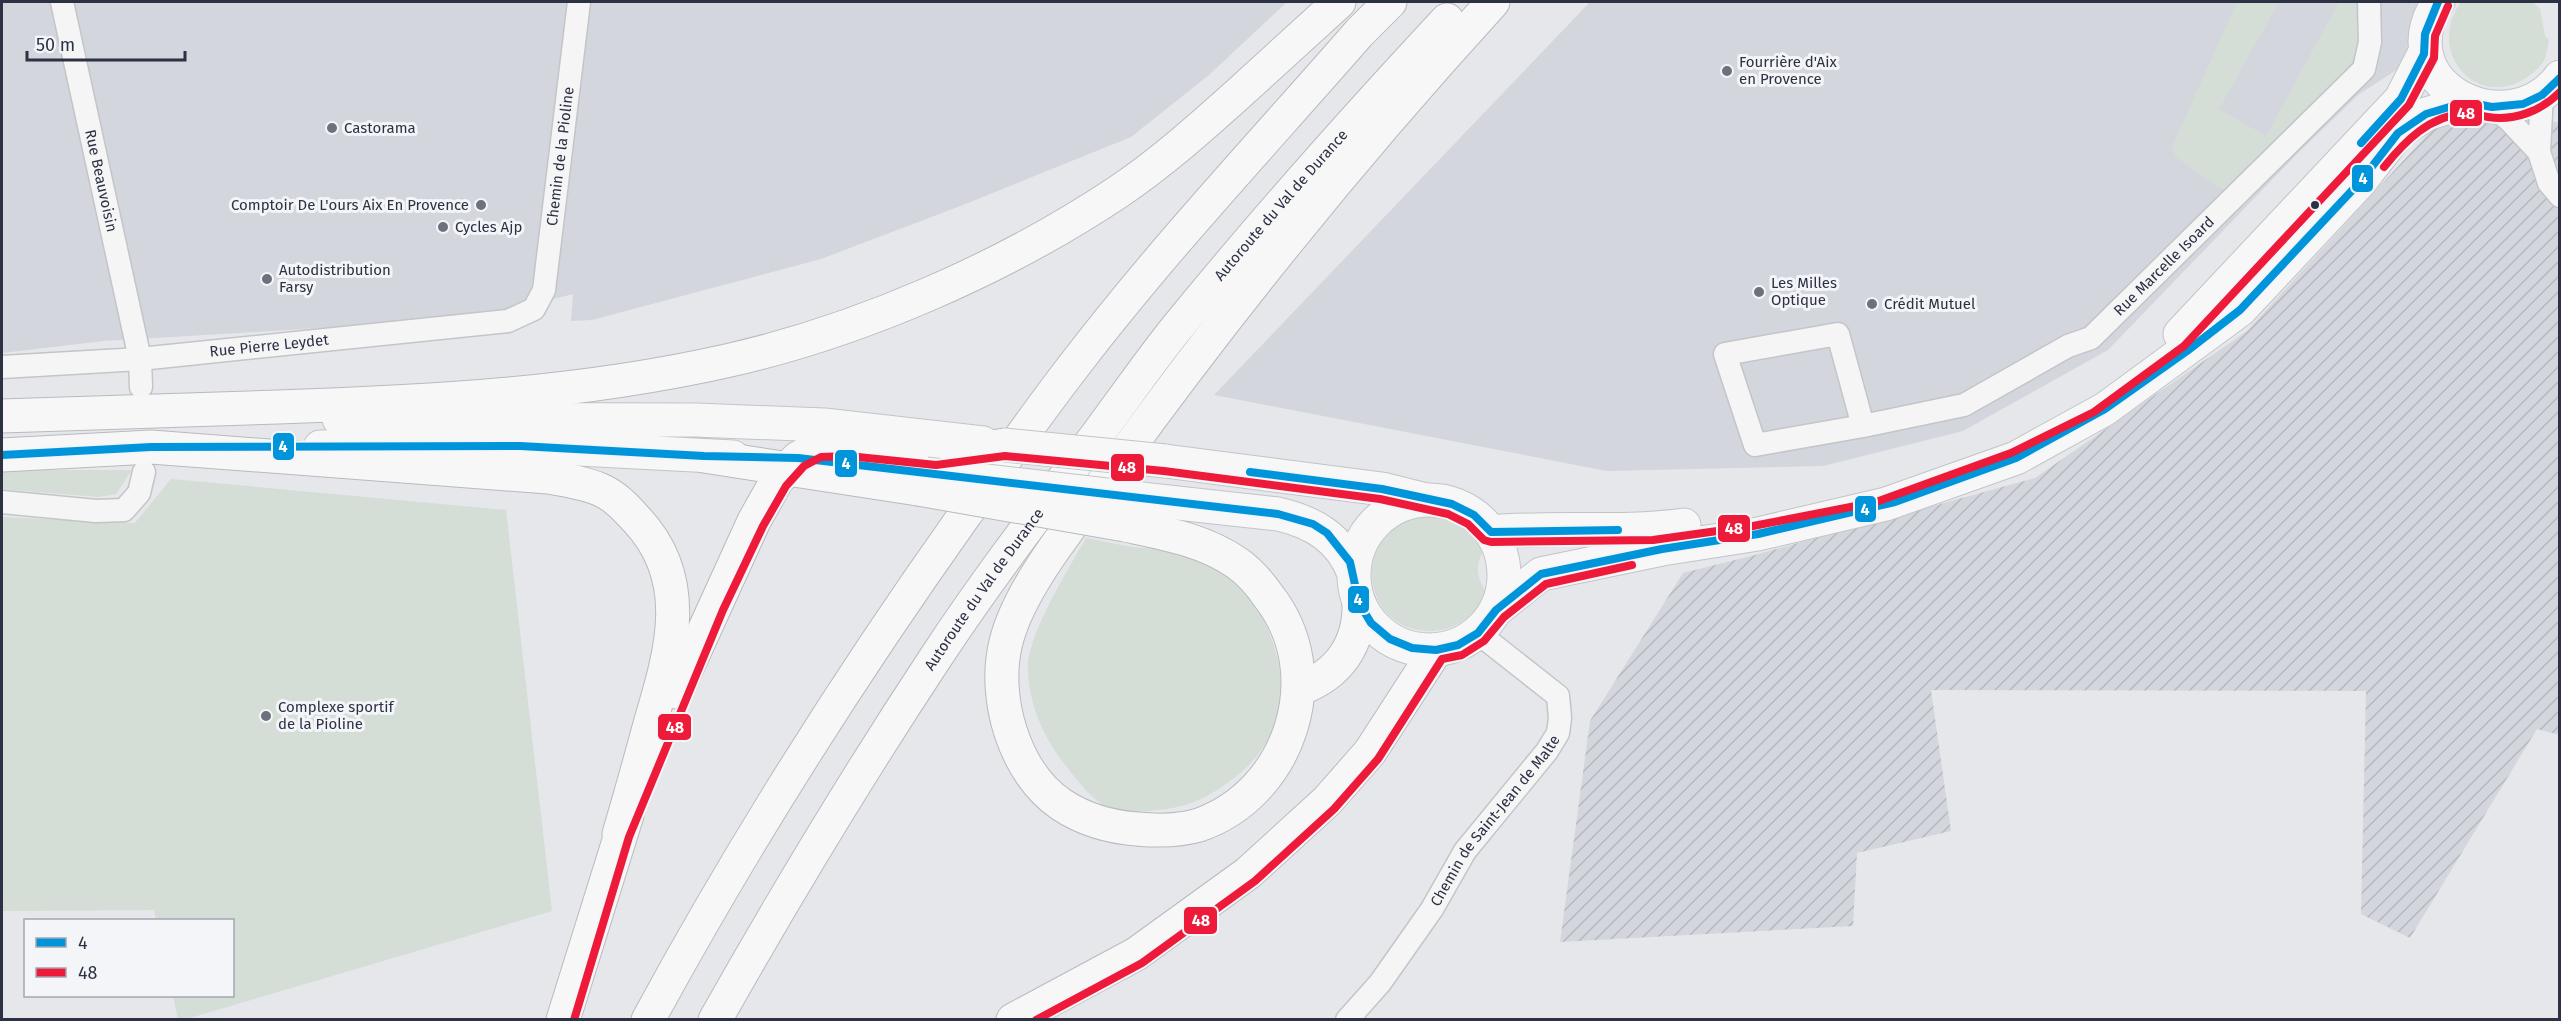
<svg xmlns="http://www.w3.org/2000/svg" width="2561" height="1021" viewBox="0 0 2561 1021" font-family="'Fira Sans',sans-serif">
<defs>
<pattern id="industrial-furrows" width="10" height="10" patternUnits="userSpaceOnUse" patternTransform="scale(1.5)"><rect width="10" height="10" fill="#d4d6dd"/><path d="M-1 1l2-2M0 10L10 0M9 11l2-2" fill="none" stroke="#b6b8bf"/></pattern>
</defs>
<rect width="100%" height="100%" fill="#e5e7ea"/>
<path fill="#d4d6dd" d="M 2,2 L 1287,2 L 1209,75 L 1131,137 L 963,205 L 821,259 L 592,320 L 571,321 L 573,294 L 511,310 L 339,327 L 104,341 L 2,353 Z
M 1590,2 L 2417,2 L 2404,65 L 2358,95 L 2297,154 L 2108,350 L 1963,431 L 1823,466 L 1607,471 L 1214,395 Z"/>
<path fill="url(#industrial-furrows)" d="M 2467,116 L 2496,123 L 2559,122 L 2559,735 L 2537,729 L 2410,938 L 2361,914 L 2366,691 L 1931,690 L 1951,831 L 1857,853 L 1853,926 L 1560,942 L 1590,721 L 1683,573 L 1751,556 L 2035,478 L 2247,331 L 2436,125 Z"/>
<path fill="#d4ddd6" d="M 2237,2 L 2279,2 L 2219,109 L 2266,136 L 2339,2 L 2356,2 C 2356,19 2360,40 2354,56 C 2340,96 2257,161 2224,191 L 2176,157 L 2172,147 Z
M 2461,2 L 2533,2 L 2540,9 L 2545,36 L 2549,40 C 2548,45 2547,52 2545,58 C 2543,64 2536,71 2530,75 C 2480,113 2424,54 2461,2 Z
M 2,470 L 132,470 L 116,494 L 99,497 L 2,489 Z
M 171,479 L 506,510 L 552,911 L 183,1020 L 178,1019 L 173,996 L 232,996 L 232,920 L 156,920 L 154,910 L 2,911 L 2,517 L 135,523 Z
M 1422,516 C 1453,517 1467,525 1483,552 C 1475,564 1477,579 1485,590 C 1483,595 1480,602 1477,607 C 1459,634 1417,639 1392,618 C 1367,597 1365,554 1389,532 C 1399,523 1410,520 1422,516 Z
M 1086,538 C 1105,541 1125,547 1144,548 C 1154,549 1166,547 1176,549 C 1187,551 1200,558 1209,562 C 1235,574 1255,600 1266,625 C 1293,686 1285,741 1230,781 C 1206,799 1185,808 1156,810 C 1142,812 1118,814 1106,807 C 1087,795 1073,775 1060,758 C 1041,732 1029,702 1028,670 C 1026,637 1069,568 1086,538 Z"/>
<g fill="none" stroke-linecap="round" stroke-linejoin="round">
<defs>
<g id="street">
<path id="s1" d="M 62,2 L 140,359 L 141,387"/>
<path d="M 2492,107 L 2508,119 L 2539,152 L 2542,95"/>
<path d="M 2539,152 L 2549,183 L 2560,196"/>
<path id="s2" d="M 2,367 L 140,359 L 508,321 L 534,309 L 544,290 L 579,2"/>
<path id="s3" d="M 1863,426 L 1838,334 L 1725,354 L 1755,445 L 1863,426 L 1964,405 L 2068,346 L 2091,338 L 2364,69 L 2370,42 L 2369,2"/>
<path d="M 2,502 L 96,511 L 124,510 L 139,493 L 144,472"/>
<path id="s4" d="M 1347,1020 L 1380,983 L 1432,909 L 1465,851 L 1547,751 L 1558,733 L 1560,718 L 1558,696 L 1478,633"/>
</g>
<path id="primary" d="M 2438,2 C 2385,86 2509,146 2560,77
M 2180,334 L 2401,99 L 2424,54
M 339,419 L 696,420 L 824,425 L 983,443
M 320,447 L 520,446 L 733,457
M 1165,461 L 1382,489 L 1426,500
M 1141,499 L 1278,514 C 1313,522 1341,538 1354,574
M1354 575a75 75 0 1 1 150 0a75 75 0 1 1-150 0Z
M 1491,532 C 1555,526 1620,534 1684,525
M 1496,610 L 1541,574 L 1662,549 L 1758,534 L 1886,504 L 2016,458 L 2105,409 L 2240,310 L 2360,182 L 2398,133 L 2426,114 L 2466,102"/>
<g id="highway">
<path d="M 2,416 C 94,413 186,410 278,407 C 428,402 579,394 726,361 C 860,331 1004,268 1118,192 C 1161,163 1199,129 1237,95 C 1271,64 1305,33 1339,2"/>
<path d="M 2,455 L 151,447 L 548,477 C 566,480 585,483 601,490 C 615,496 626,508 636,519 C 694,580 671,653 650,724 C 640,761 630,797 619,834"/>
<path d="M 704,456 L 918,489"/>
<path d="M 1125,525 C 1163,533 1204,540 1237,563 C 1250,572 1260,584 1269,597 C 1329,674 1291,793 1199,825 C 1179,831 1158,831 1137,829 C 1110,827 1085,820 1062,805 C 1014,773 992,697 1006,642 C 1020,585 1079,516 1114,468 C 1231,306 1358,150 1493,2"/>
<path d="M 1299,689 C 1339,675 1360,644 1359,603"/>
<path d="M 676,692 L 754,521 L 777,480 L 798,458 L 818,447 L 848,445 L 936,455 L 1005,445"/>
<path d="M 563,1020 L 627,815"/>
<path d="M 648,1020 C 743,845 849,678 964,516 C 1001,465 1037,413 1076,363 C 1164,248 1264,142 1359,33 L 1390,2"/>
<path id="s5" d="M 715,1020 C 785,896 858,775 936,657 C 986,581 1042,508 1097,435 C 1123,400 1148,364 1175,330 C 1262,223 1353,121 1447,20"/>
<path d="M 1013,1020 L 1136,954 L 1248,873 L 1327,801 L 1370,752 L 1436,650"/>
</g>
</defs>
<use href="#street" stroke="#c3c5c8" stroke-width="25"/>
<use href="#primary" stroke="#c2c4c7" stroke-width="35"/>
<use href="#highway" stroke="#b8babe" stroke-width="35"/>
<use href="#street" stroke="#f5f5f6" stroke-width="22"/>
<use href="#primary" stroke="#f7f7f8" stroke-width="33"/>
<use href="#highway" stroke="#f7f7f8" stroke-width="33"/>
<defs>
<path id="primary-bridge" d="M 1005,445 L 1165,461
M 926,474 L 1141,499"/>
<path id="highway-bridge" d="M 918,489 L 1125,525"/>
</defs>
<use href="#primary-bridge" stroke="#c2c4c7" stroke-width="35" stroke-linecap="butt"/>
<use href="#highway-bridge" stroke="#b8babe" stroke-width="35" stroke-linecap="butt"/>
<use href="#primary-bridge" stroke="#f7f7f8" stroke-width="33"/>
<use href="#highway-bridge" stroke="#f7f7f8" stroke-width="33"/>
<defs>
<path id="bus-1" d="M 2361,143 L 2401,99 L 2424,54 L 2425,34 L 2438,2
M 2,455 L 151,447 L 520,446 L 704,456 L 798,458 L 1278,514 L 1313,524 L 1327,533 L 1350,562 L 1359,603 L 1371,623 L 1390,639 L 1412,648 L 1436,650 L 1458,645 L 1478,633 L 1496,610 L 1541,574 L 1662,549 L 1758,534 L 1895,502 L 2016,458 L 2105,409 L 2187,351 L 2240,310 L 2360,182 L 2398,133 L 2426,114 L 2466,102 L 2492,107 L 2523,104 L 2542,95 L 2560,78
M 1250,472 L 1382,489 L 1452,504 L 1474,515 L 1491,532 L 1618,530"/>
<path id="bus-2" d="M 2384,167 C 2405,141 2429,116 2466,113 C 2473,112 2481,116 2488,117 C 2515,121 2541,111 2560,92
M 574,1020 L 629,837 L 723,610 L 763,526 L 786,486 L 804,466 L 821,457 L 848,456 L 936,465 L 1005,456 L 1164,471 L 1380,499 L 1448,514 L 1468,524 L 1484,540 L 1491,542 L 1653,540 L 1753,526 L 1876,502 L 2011,453 L 2094,412 L 2184,346 L 2409,105 L 2434,58 L 2435,36 L 2448,6
M 1036,1020 L 1142,963 L 1255,881 L 1334,809 L 1378,759 L 1442,659 L 1462,655 L 1484,641 L 1504,617 L 1546,584 L 1632,565"/>
</defs>
<use href="#bus-1" stroke="#f4f5f8" stroke-width="12"/>
<use href="#bus-2" stroke="#f4f5f8" stroke-width="12"/>
<use href="#bus-1" stroke="#0095db" stroke-width="8"/>
<use href="#bus-2" stroke="#ed1a3a" stroke-width="8"/>
</g>
<g fill="#6d717d" stroke="#f4f5f8" stroke-width="2">
<circle cx="1727" cy="71" r="6"/>
<circle cx="332" cy="128" r="6"/>
<circle cx="481" cy="205" r="6"/>
<circle cx="443" cy="227" r="6"/>
<circle cx="267" cy="279" r="6"/>
<circle cx="1759" cy="292" r="6"/>
<circle cx="1872" cy="304" r="6"/>
<circle cx="266" cy="716" r="6"/>
</g>
<circle fill="#2c3143" stroke="#f4f5f8" stroke-width="2" cx="2315" cy="205" r="5"/>
<g text-anchor="middle" dominant-baseline="central" stroke-width="6" stroke-linejoin="round" paint-order="stroke">
<g font-size="15" fill="#2c3143" stroke="#f4f5f8" text-anchor="start">
<text x="1739" y="62">Fourrière d'Aix<tspan x="1739" dy="17">en Provence</tspan></text>
<text x="344" y="128">Castorama</text>
<text x="469" y="205" text-anchor="end">Comptoir De L'ours Aix En Provence</text>
<text x="455" y="227">Cycles Ajp</text>
<text x="279" y="270">Autodistribution<tspan x="279" dy="17">Farsy</tspan></text>
<text x="1771" y="283">Les Milles<tspan x="1771" dy="17">Optique</tspan></text>
<text x="1884" y="304">Crédit Mutuel</text>
<text x="278" y="707">Complexe sportif<tspan x="278" dy="17">de la Pioline</tspan></text>
</g>
<g font-size="15" fill="#2c3143" stroke="#f4f5f8">
<text stroke="none"><textPath href="#s2" startOffset="693">Chemin de la Pioline</textPath></text>
<text stroke="none"><textPath href="#s1" startOffset="183">Rue Beauvoisin</textPath></text>
<text stroke="none"><textPath href="#s5" startOffset="994">Autoroute du Val de Durance</textPath></text>
<text stroke="none"><textPath href="#s3" startOffset="765">Rue Marcelle Isoard</textPath></text>
<text stroke="none"><textPath href="#s2" startOffset="268">Rue Pierre Leydet</textPath></text>
<text stroke="none"><textPath href="#s5" startOffset="508">Autoroute du Val de Durance</textPath></text>
<text stroke="none"><textPath href="#s4" startOffset="249">Chemin de Saint-Jean de Malte</textPath></text>
</g>
</g>
<g stroke="#f4f5f8" stroke-width="2">
<rect x="2449" y="99" width="34" height="28" rx="6" fill="#ed1a3a"/>
<rect x="2351" y="164" width="23" height="29" rx="6" fill="#0095db"/>
<rect x="272" y="432" width="23" height="29" rx="6" fill="#0095db"/>
<rect x="834" y="449" width="24" height="29" rx="6" fill="#0095db"/>
<rect x="1110" y="453" width="35" height="29" rx="6" fill="#ed1a3a"/>
<rect x="1854" y="495" width="23" height="28" rx="6" fill="#0095db"/>
<rect x="1717" y="514" width="34" height="29" rx="6" fill="#ed1a3a"/>
<rect x="1347" y="585" width="23" height="29" rx="6" fill="#0095db"/>
<rect x="657" y="713" width="35" height="28" rx="6" fill="#ed1a3a"/>
<rect x="1183" y="906" width="35" height="29" rx="6" fill="#ed1a3a"/>
</g>
<g font-size="16" text-anchor="middle" font-weight="bold" fill="#fff">
<text x="2466" y="119">48</text>
<text x="2363" y="184">4</text>
<text x="283" y="452">4</text>
<text x="846" y="469">4</text>
<text x="1127" y="473">48</text>
<text x="1865" y="515">4</text>
<text x="1734" y="534">48</text>
<text x="1358" y="605">4</text>
<text x="675" y="733">48</text>
<text x="1201" y="926">48</text>
</g>
<rect width="2561" height="1021" fill="none" stroke="#2c3143" stroke-width="6"/>
<rect x="24" y="919" width="210" height="78" fill="#f4f5f8" stroke="#a4a7b0" stroke-width="1.5"/>
<rect x="36" y="938" width="30" height="9" fill="#0095db" stroke="#a4a7b0" stroke-width="1.5"/>
<text x="78" y="949" font-size="18" fill="#2c3143">4</text>
<rect x="36" y="968" width="30" height="9" fill="#ed1a3a" stroke="#a4a7b0" stroke-width="1.5"/>
<text x="78" y="979" font-size="18" fill="#2c3143">48</text>
<path d="M27 51v9h158v-9" fill="none" stroke="#2c3143" stroke-width="3"/>
<text x="36" y="51" font-size="18" fill="#2c3143" stroke="#f4f5f8" stroke-width="4.5" paint-order="stroke">50 m</text>
</svg>
